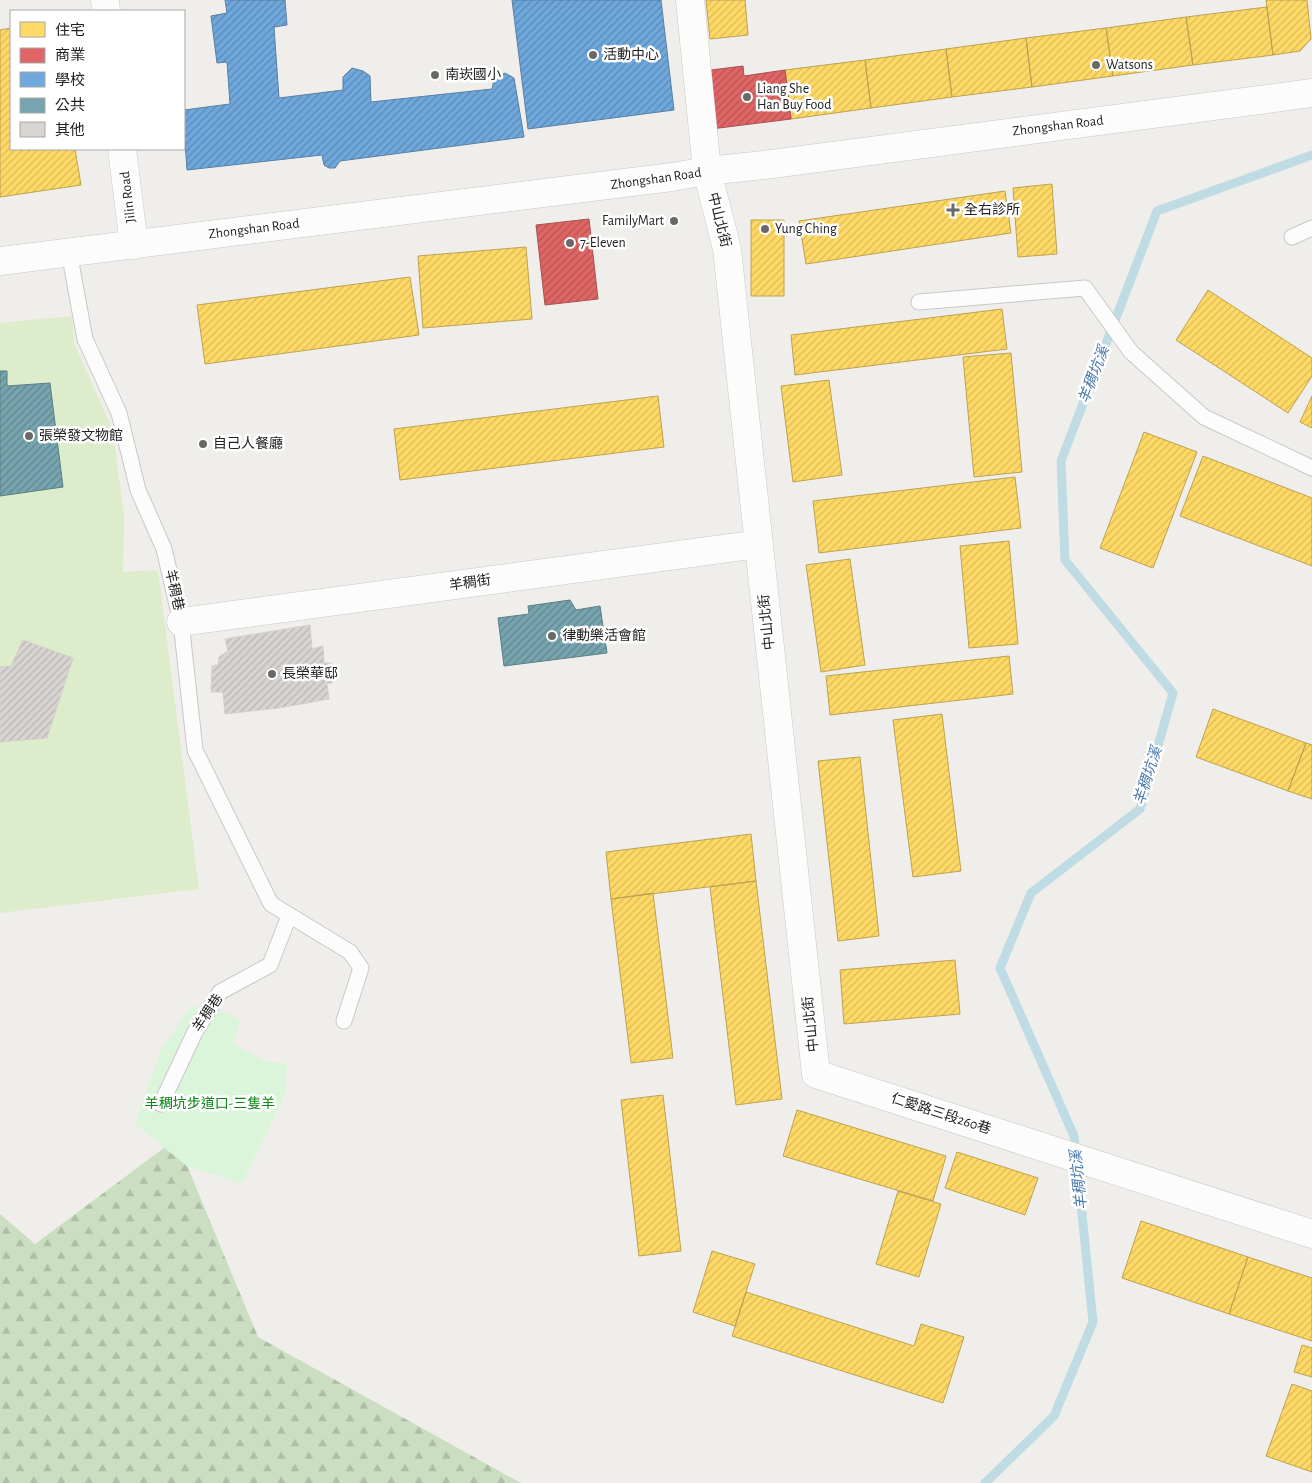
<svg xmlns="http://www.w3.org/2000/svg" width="1312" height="1483" viewBox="0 0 1312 1483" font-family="'Alegreya Sans','Noto Sans TC',sans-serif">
<defs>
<pattern id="forest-firs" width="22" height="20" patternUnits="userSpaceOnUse" patternTransform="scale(1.25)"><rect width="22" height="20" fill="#cbdec1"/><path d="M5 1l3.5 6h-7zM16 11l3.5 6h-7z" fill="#aebea6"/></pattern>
<pattern id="homes-hatch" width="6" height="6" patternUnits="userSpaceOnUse" patternTransform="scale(1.25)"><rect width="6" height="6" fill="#ffd966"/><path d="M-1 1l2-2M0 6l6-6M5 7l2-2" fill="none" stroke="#daba58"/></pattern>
<pattern id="shops-hatch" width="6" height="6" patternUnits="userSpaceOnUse" patternTransform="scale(1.25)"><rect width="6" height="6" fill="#e06666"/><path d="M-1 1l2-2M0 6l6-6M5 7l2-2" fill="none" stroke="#b55454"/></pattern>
<pattern id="schools-hatch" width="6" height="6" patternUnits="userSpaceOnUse" patternTransform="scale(1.25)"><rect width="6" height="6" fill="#6fa8dc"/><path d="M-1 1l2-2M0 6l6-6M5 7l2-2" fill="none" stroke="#5b88b2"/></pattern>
<pattern id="public-hatch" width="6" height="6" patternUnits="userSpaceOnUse" patternTransform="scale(1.25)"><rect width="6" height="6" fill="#76a5af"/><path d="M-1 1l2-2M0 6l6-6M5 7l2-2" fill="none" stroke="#60868e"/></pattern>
<pattern id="building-hatch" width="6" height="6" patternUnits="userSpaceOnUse" patternTransform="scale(1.25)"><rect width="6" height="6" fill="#d7d4d2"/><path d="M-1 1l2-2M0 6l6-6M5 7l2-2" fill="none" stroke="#b8b6b4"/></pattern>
</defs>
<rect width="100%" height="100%" fill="#f0eeeb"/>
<path fill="#ddeccb" d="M 72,316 L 74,343 L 113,431 L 124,517 L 123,572 L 158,570 L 199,889 L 0,913 L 0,323 Z"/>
<path fill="url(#forest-firs)" d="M 176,1139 L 258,1337 L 521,1483 L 0,1483 L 0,1214 L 35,1244 Z"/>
<path fill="#daf5da" d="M 191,1006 L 219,1010 L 240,1019 L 233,1044 L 264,1061 L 287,1064 L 285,1094 L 242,1183 L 188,1167 L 135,1124 L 160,1052 Z"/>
<path fill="url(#homes-hatch)" stroke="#bda252" d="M 706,0 L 745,0 L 748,35 L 710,39 Z
M 1266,0 L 1307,0 L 1311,39 L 1300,51 L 1273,55 Z
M 1267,7 L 1273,55 L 1193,65 L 1186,17 Z
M 1186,17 L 1193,65 L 1113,76 L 1106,28 Z
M 11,28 L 11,149 L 75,149 L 81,185 L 0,197 L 0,30 Z
M 1106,28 L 1113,76 L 1032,87 L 1026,38 Z
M 1026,38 L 1032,87 L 952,97 L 946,49 Z
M 946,49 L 952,97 L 871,108 L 865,60 Z
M 865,60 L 871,108 L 791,119 L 785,70 Z
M 1052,184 L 1057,254 L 1018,257 L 1013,188 Z
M 1005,191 L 1011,233 L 806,264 L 799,221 Z
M 751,220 L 784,220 L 784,296 L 751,296 Z
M 526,247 L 532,319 L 423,328 L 418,256 Z
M 410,277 L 419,335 L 205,364 L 197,305 Z
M 1208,290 L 1312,358 L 1312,376 L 1288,413 L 1176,340 Z
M 1002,309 L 1007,349 L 795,375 L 791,335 Z
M 1011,353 L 1022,472 L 974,477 L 963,357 Z
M 829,380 L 842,475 L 793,482 L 781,386 Z
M 658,396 L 664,447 L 400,480 L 394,429 Z
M 1312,396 L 1312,428 L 1300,422 Z
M 1144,432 L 1197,452 L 1153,568 L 1100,548 Z
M 1203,456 L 1312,498 L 1312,566 L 1180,516 Z
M 1015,477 L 1021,528 L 819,553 L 813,501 Z
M 1009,541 L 1018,644 L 969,648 L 960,546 Z
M 850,559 L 865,665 L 821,672 L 806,565 Z
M 1009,656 L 1013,694 L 830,715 L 826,676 Z
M 1213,709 L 1306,743 L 1288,791 L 1196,757 Z
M 942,714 L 961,871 L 913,877 L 893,720 Z
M 1306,743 L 1312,745 L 1312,799 L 1288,791 Z
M 860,757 L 879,936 L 838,941 L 818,761 Z
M 751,834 L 756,881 L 611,899 L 606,852 Z
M 756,881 L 782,1099 L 736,1105 L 710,887 Z
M 653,893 L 673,1058 L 631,1063 L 611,899 Z
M 955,960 L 960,1014 L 844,1024 L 840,970 Z
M 663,1095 L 681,1251 L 639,1256 L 621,1100 Z
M 797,1110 L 946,1156 L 933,1201 L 783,1156 Z
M 957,1152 L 1038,1178 L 1025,1215 L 945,1188 Z
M 898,1191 L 941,1204 L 919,1277 L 876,1264 Z
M 1141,1221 L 1248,1257 L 1229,1314 L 1122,1278 Z
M 712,1251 L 755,1264 L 735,1326 L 693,1312 Z
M 1248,1257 L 1312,1278 L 1312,1341 L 1229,1314 Z
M 746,1292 L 914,1346 L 921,1324 L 964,1337 L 943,1403 L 732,1336 Z
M 1302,1345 L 1312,1348 L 1312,1377 L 1294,1372 Z
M 1292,1384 L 1312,1391 L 1312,1472 L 1266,1456 Z"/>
<path fill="url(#shops-hatch)" stroke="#a75252" d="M 743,66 L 744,76 L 785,70 L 791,119 L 711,129 L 703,71 Z
M 589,219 L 598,299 L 545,305 L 536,225 Z"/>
<path fill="url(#schools-hatch)" stroke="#5880a4" d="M 225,0 L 285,0 L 287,25 L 274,27 L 279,98 L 343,90 L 343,77 L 352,68 L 363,71 L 370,76 L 371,102 L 492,89 L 494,79 L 505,73 L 514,78 L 524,137 L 340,161 L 335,168 L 329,168 L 324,165 L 322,155 L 187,170 L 184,128 L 184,110 L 230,104 L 227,62 L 217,63 L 211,16 L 227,13 Z
M 512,0 L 661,0 L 674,110 L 528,129 Z"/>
<path fill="url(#public-hatch)" stroke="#5d7e85" d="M 0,371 L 7,371 L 7,386 L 50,383 L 63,487 L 0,496 Z
M 570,600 L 576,610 L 600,606 L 607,653 L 504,666 L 498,618 L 529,614 L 528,606 Z"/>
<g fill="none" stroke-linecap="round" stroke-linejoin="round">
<path stroke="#bfdbe3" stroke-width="9" d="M 985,1483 L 1054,1416 L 1093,1322 L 1074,1136 L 1000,968 L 1031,893 L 1140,809 L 1173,693 L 1065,560 L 1061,461 L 1157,211 L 1312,155"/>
</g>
<path fill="url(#building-hatch)" stroke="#d3d0cc" d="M 310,625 L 312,649 L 323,646 L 324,663 L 331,663 L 333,682 L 327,684 L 329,699 L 279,708 L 225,714 L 223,692 L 211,692 L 212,666 L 218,665 L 219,657 L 228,651 L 225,639 Z
M 23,640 L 73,658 L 47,738 L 0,742 L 0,667 L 11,666 Z"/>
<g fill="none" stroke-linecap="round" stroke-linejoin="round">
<defs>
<path id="service" d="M 1292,237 L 1312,228
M 69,252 L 85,339 L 119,413 L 138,490 L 164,549 L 181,622 L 195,750 L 271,904 L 350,952 L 361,968 L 344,1021
M 919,302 L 1085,288 L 1131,352 L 1204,417 L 1312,468
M 161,1104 L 195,1032 L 220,992 L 270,965 L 289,916"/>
<path id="minor" d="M 105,0 L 106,11
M 690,0 L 707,171 L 727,249 L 816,1074 L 1312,1234
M 122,149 L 134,245
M 0,261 L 672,177 L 707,171 L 764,165 L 1312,93
M 181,622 L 759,544"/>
</defs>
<use href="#service" stroke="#c9c8c7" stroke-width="17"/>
<use href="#minor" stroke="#c9c8c7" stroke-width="29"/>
<use href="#service" stroke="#fdfcfc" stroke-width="15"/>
<use href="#minor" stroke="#fdfcfc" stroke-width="28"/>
</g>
<g fill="#6a6968" stroke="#fff" stroke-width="2">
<circle cx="593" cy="55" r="5"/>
<circle cx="1096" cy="65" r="5"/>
<circle cx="435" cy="75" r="5"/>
<circle cx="747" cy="97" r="5"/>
<path d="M950.5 202.5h5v5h5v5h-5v5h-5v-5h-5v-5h5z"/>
<circle cx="674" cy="221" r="5"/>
<circle cx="765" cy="229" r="5"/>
<circle cx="570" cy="243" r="5"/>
<circle cx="29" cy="436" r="5"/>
<circle cx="203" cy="444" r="5"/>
<circle cx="552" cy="636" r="5"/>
<circle cx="272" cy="674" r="5"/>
</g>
<g text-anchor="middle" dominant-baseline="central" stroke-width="5" stroke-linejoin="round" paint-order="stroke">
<g font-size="14" fill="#222" stroke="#fff" text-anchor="start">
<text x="603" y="55">活動中心</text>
<text x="1106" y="65">Watsons</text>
<text x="445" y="75">南崁國小</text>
<text x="757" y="89">Liang She<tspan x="757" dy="16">Han Buy Food</tspan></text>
<text x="964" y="210">全右診所</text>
<text x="664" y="221" text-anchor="end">FamilyMart</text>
<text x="775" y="229">Yung Ching</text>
<text x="580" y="243">7-Eleven</text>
<text x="39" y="436">張榮發文物館</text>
<text x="213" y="444">自己人餐廳</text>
<text x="562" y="636">律動樂活會館</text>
<text x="282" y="674">長榮華邸</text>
</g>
<g font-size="14" fill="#222" stroke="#fff">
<text transform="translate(1058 126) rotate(-7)">Zhongshan Road</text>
<text transform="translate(656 179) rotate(-8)">Zhongshan Road</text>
<text transform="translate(128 197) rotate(-97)">Jilin Road</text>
<text transform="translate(719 220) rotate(76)">中山北街</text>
<text transform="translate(254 229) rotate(-7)">Zhongshan Road</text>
<text transform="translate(470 583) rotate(-8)">羊稠街</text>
<text transform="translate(174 590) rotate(77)">羊稠巷</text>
<text transform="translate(767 622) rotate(-96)">中山北街</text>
<text transform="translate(208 1013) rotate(-56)">羊稠巷</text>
<text transform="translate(811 1024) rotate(-96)">中山北街</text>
<text transform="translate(941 1114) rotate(18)">仁愛路三段260巷</text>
</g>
<g font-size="14" fill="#0c8416" stroke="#fff">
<text x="210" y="1104">羊稠坑步道口-三隻羊</text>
</g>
<g font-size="15" font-style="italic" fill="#4a7aab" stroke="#fff">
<text transform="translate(1094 375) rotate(-69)">羊稠坑溪</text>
<text transform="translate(1148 776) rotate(-72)">羊稠坑溪</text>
<text transform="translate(1079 1180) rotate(-96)">羊稠坑溪</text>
</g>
</g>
<rect x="10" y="10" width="175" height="140" fill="#ffffff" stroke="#a7a7a7"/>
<rect x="20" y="22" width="25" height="15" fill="#ffd966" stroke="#a7a7a7"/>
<text x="55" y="35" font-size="15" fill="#222222">住宅</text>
<rect x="20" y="48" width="25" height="15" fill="#e06666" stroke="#a7a7a7"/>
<text x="55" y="60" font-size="15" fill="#222222">商業</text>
<rect x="20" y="72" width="25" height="15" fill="#6fa8dc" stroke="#a7a7a7"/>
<text x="55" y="85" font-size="15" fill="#222222">學校</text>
<rect x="20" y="98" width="25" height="15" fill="#76a5af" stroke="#a7a7a7"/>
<text x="55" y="110" font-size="15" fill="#222222">公共</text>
<rect x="20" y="122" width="25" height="15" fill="#d7d4d2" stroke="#a7a7a7"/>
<text x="55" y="135" font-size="15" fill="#222222">其他</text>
</svg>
